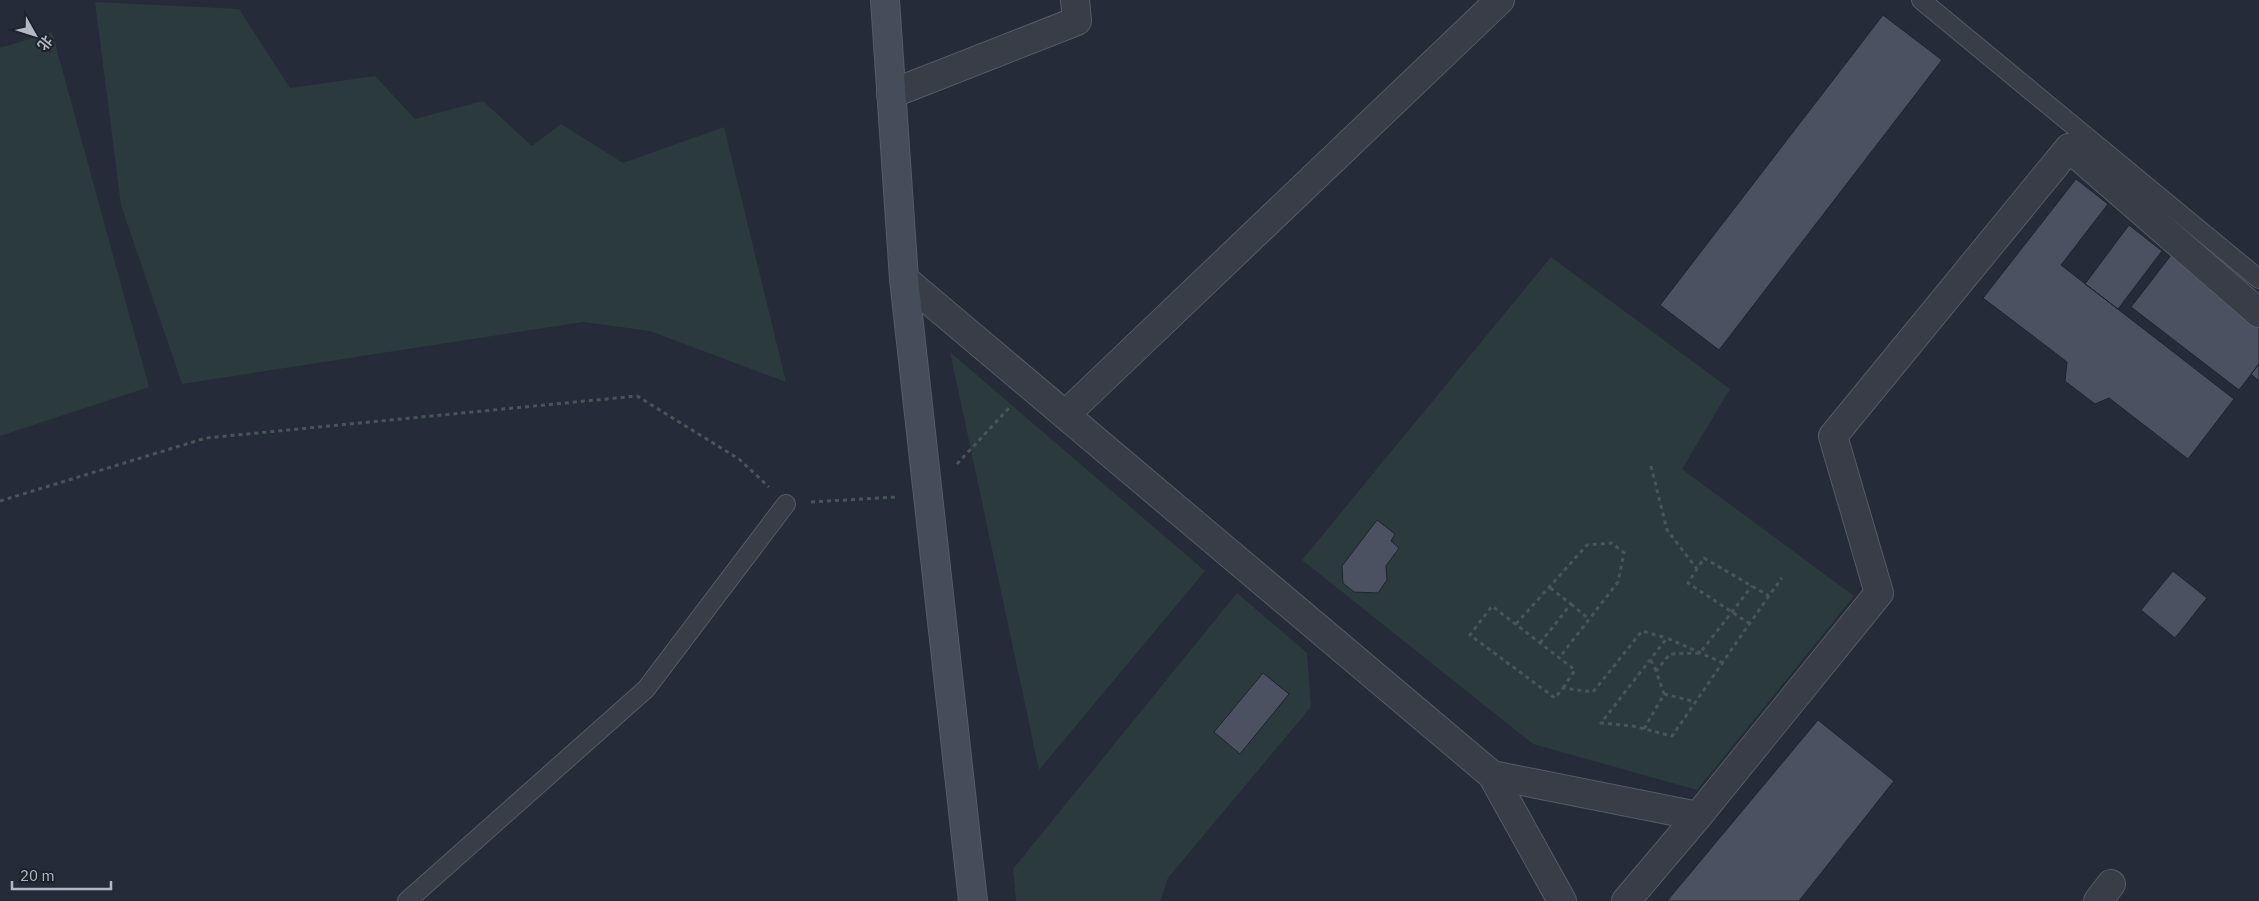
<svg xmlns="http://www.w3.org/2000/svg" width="2259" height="901" viewBox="0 0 2259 901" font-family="'IBM Plex Sans','Noto Sans SC',sans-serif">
<rect width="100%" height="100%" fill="#252b38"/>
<path fill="#2b3a3d" d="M 95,2 L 239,9 L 290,88 L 375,76 L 415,119 L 483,101 L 532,146 L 561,124 L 623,163 L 724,127 L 786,382 L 650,331 L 583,322 L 182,384 L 121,205 Z
M 52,32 L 149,387 L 0,436 L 0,48 Z
M 1551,257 L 1730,389 L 1682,469 L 1854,596 L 1697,790 L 1533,744 L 1302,560 Z
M 950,352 L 1205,571 L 1039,770 Z
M 1237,593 L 1307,653 L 1311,707 L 1168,878 L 1160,901 L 1016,901 L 1013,869 Z"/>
<path fill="#4b5160" stroke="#1f242f" d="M 1883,15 L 1942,60 L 1719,350 L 1660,305 Z
M 2076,179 L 2108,204 L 2061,265 L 2234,399 L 2188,459 L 2109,398 L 2095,404 L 2065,381 L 2067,362 L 1983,298 Z
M 2129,225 L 2162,251 L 2118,309 L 2085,284 Z
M 2172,254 L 2259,321 L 2259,364 L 2239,390 L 2131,307 Z
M 2259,364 L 2259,381 L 2251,374 Z
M 1377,520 L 1395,534 L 1391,541 L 1399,548 L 1386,566 L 1387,580 L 1378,593 L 1354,592 L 1343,583 L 1342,566 Z
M 2173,571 L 2207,598 L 2175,638 L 2141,610 Z
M 1263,673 L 1289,694 L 1240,754 L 1214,732 Z
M 1818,720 L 1894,781 L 1799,901 L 1667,901 Z"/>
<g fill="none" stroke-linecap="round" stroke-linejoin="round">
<defs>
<path id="lane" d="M 1921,0 L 2259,279
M 407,901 L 646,689 L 786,504"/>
<path id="street" d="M 891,94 L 1077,21 L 1075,0
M 904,279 L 1492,775 L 1562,901
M 1065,415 L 1500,0
M 1492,775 L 1698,816 L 1879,593 L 1833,436 L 2069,148 L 2259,313
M 1626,901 L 1698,816
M 2098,901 L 2111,884"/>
<path id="secondary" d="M 885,0 L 904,279 L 973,901"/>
</defs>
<use href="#lane" stroke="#565b66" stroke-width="20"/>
<use href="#street" stroke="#565b66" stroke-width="30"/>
<use href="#secondary" stroke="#565b66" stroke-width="30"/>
<path stroke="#48565a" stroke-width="3" stroke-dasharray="4 4" stroke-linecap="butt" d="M 957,464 L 1009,408
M 1651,466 L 1667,530 L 1697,569
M 0,501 L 206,438 L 637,396 L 739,459 L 769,487
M 811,502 L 897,497
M 1571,604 L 1589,619
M 1516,624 L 1587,545 L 1612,543 L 1624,553 L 1618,582 L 1559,658
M 1750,624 L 1688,583 L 1704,558 L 1769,596
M 1540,643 L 1571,604 L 1549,587
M 1651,660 L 1656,671
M 1723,663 L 1667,638 L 1601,723 L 1633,726 L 1672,736 C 1709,683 1744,630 1782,578
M 1563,688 L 1575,670 L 1492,606 L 1470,635 L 1555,698 L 1563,688 L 1593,692 L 1642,631 L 1667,638
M 1664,694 L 1696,702
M 1644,729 L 1664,694 L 1656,671 L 1670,654 L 1700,653 L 1752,586"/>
<use href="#lane" stroke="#383d48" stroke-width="18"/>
<use href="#street" stroke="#383d48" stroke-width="28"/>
<use href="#secondary" stroke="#474c5b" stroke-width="28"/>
</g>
<g transform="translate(35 35) rotate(129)" stroke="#1d222d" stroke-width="4" paint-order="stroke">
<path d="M0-4L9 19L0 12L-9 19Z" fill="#b3b8c4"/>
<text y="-8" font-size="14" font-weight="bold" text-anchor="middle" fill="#b3b8c4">北</text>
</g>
<path d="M12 881v8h99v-8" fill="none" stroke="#b3b8c4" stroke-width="2.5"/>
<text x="20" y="881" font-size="15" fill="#b3b8c4" stroke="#1d222d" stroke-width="4" paint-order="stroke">20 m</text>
</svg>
